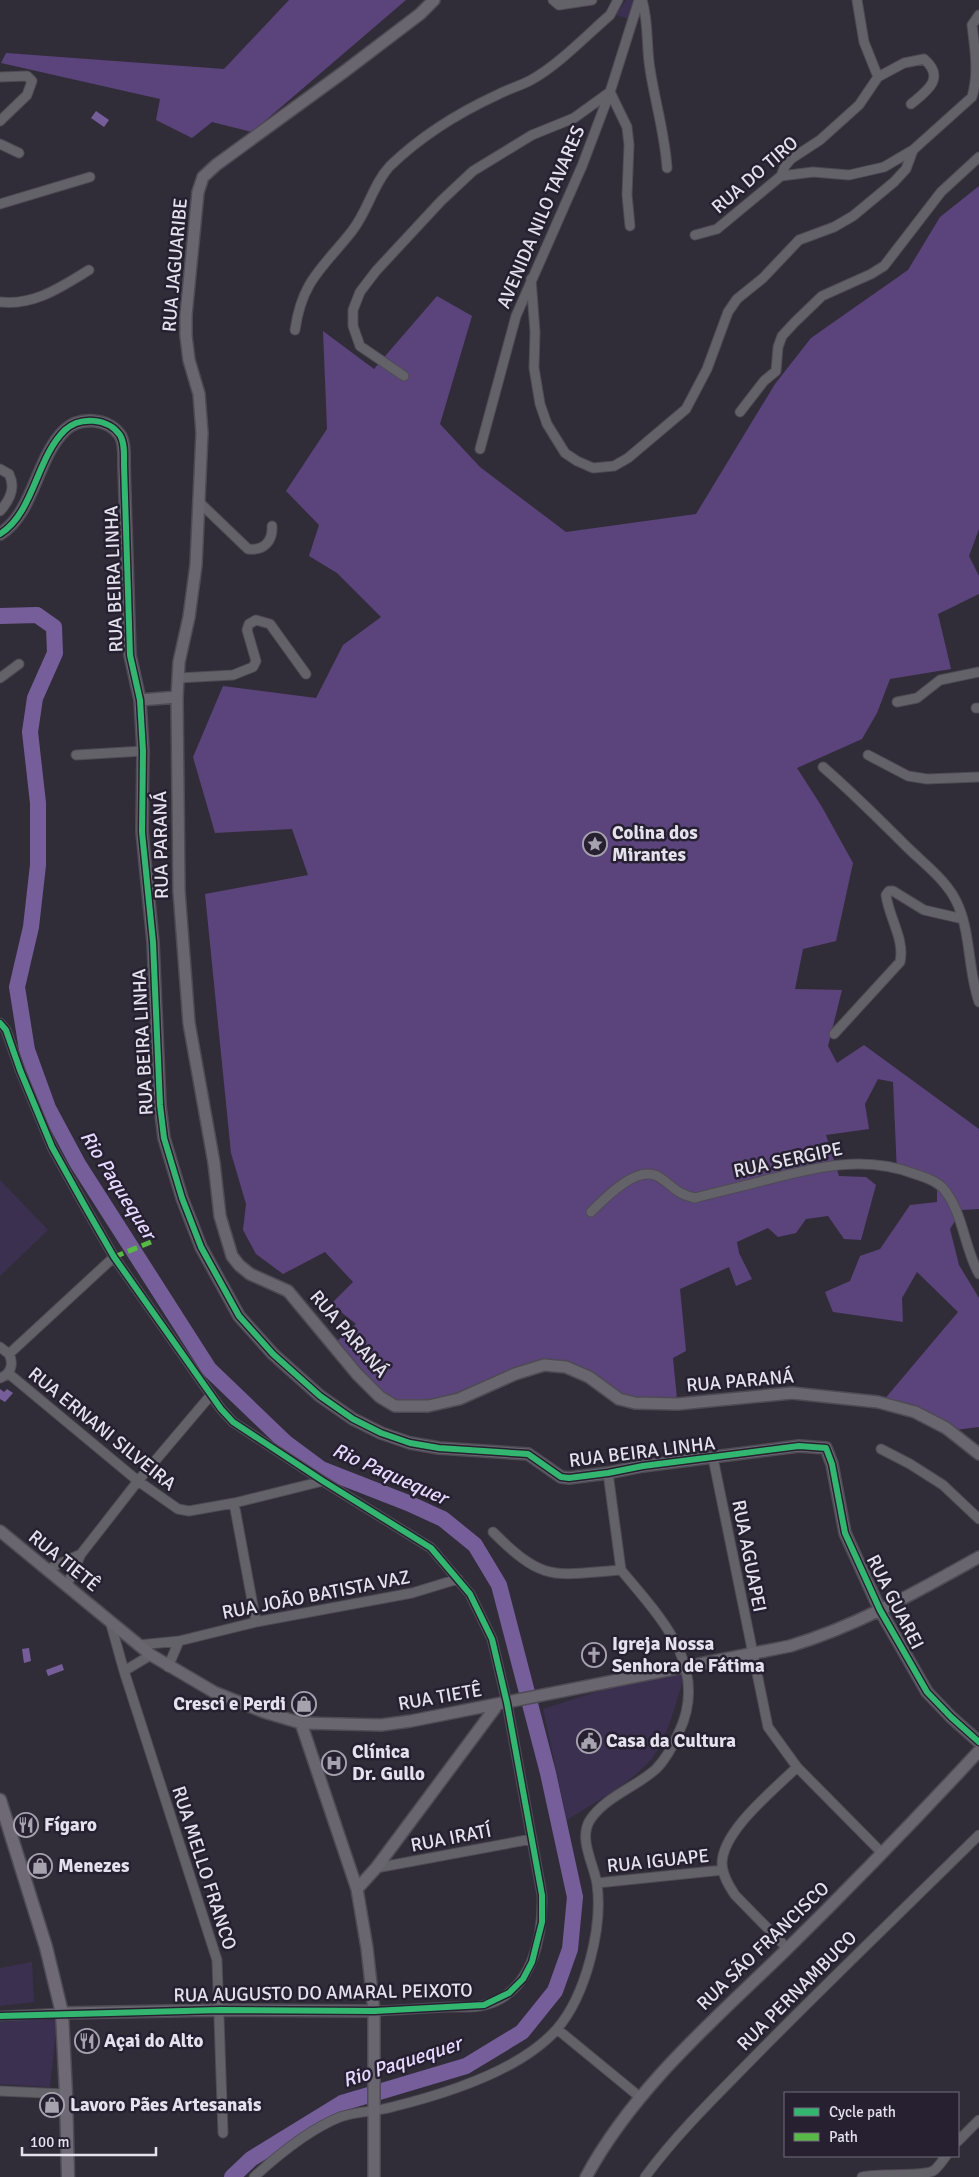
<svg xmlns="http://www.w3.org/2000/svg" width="979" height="2177" viewBox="0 0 979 2177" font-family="Signika,sans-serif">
<rect width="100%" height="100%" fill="#312d38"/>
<path fill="#3c3050" d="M 626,0 L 638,0 L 630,19 L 616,15 Z
M 0,1180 L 48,1230 L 0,1276 Z
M 687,1667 C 679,1691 668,1738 653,1757 C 631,1784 596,1801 567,1820 L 543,1709 L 662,1671 Z
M 32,1962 L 34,2002 L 0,2006 L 0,1968 Z
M 42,2019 L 57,2020 L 50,2087 L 0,2084 L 0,2022 Z"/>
<path fill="#5b437c" d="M 289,0 L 406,0 L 252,132 L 212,122 L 192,138 L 156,120 L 160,99 L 1,63 L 6,53 L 224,69 Z
M 979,186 L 979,529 L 969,556 L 979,576 L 979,594 L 938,614 L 951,669 L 890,679 L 877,713 L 862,739 L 797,768 L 822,807 L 853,863 L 836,941 L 803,949 L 795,989 L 842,990 L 828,1046 L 837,1063 L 864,1045 L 979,1129 L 979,1209 L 962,1210 L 950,1229 L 959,1265 L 979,1298 L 979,1427 L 955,1430 L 883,1401 L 958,1312 L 917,1272 L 902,1298 L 903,1322 L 833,1312 L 825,1292 L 850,1281 L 860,1256 L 880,1249 L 910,1205 L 937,1202 L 937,1190 L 925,1182 L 897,1173 L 893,1082 L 878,1079 L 865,1104 L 869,1129 L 826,1135 L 839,1176 L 866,1177 L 876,1185 L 861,1240 L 844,1239 L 828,1216 L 806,1219 L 796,1233 L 778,1237 L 768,1228 L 737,1242 L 739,1253 L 752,1279 L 736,1286 L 729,1267 L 680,1289 L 686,1351 L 673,1358 L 677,1399 L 635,1400 L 565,1371 L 541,1368 L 429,1401 L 408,1405 L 388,1397 L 336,1342 L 356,1324 L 331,1304 L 353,1282 L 325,1252 L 283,1274 L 256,1254 L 243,1230 L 246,1204 L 231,1153 L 205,894 L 308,875 L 292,829 L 215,833 L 193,757 L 223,686 L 316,698 L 343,645 L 381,617 L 337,573 L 309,556 L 319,525 L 286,491 L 327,429 L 323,331 L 374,369 L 437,296 L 472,316 L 440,424 L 480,467 L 566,532 L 696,514 L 775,384 L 811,338 L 908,270 L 940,217 Z"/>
<path fill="#765e9b" d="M 96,111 L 109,120 L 104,127 L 91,118 Z
M 0,1389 L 4,1392 L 7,1389 L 13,1393 L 5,1402 L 0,1399 Z
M 29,1648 L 31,1661 L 24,1663 L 22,1649 Z
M 62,1664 L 64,1670 L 48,1676 L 46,1670 Z"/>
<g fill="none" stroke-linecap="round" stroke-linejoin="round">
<path stroke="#765e9b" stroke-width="16" d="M 0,616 L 37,615 L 54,627 L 55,653 L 35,698 L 30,732 L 38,803 L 38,865 L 31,927 L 17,987 L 27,1050 L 48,1108 L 78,1164 L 209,1369 L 286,1443 L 321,1469 L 408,1503 L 443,1519 L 475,1545 L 499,1585 L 548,1773 L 575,1897 L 570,1949 L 555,1991 L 522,2032 L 466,2066 L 342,2103 L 251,2159 L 232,2177"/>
<defs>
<path id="street" d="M 553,0 L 559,5 L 592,0
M 642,0 C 649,23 646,46 650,69 C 655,102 665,134 667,168
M 857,0 L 864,42 L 878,77
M 0,77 L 27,76 L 32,81 L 27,95 L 0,121
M 0,144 L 19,153
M 781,176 L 813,172 L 849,175 L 884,167 L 913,150 L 972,97 C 979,73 975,50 972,25 L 979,15
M 0,204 L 90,177
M 695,235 L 717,229 L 781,176 L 785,166 L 791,159 L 820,140 L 859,105 L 878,77 L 904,63 L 924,59 C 946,78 927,91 911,104
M 531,279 L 535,332 L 534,368 L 540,404 L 547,424 L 565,453 L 577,461 L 593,468 L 614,466 L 628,458 L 686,409 L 707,369 L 728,312 L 737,299 L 763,278 L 799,240 L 834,227 L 853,216 L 894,182 L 906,169 L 913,150
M 0,302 C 34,306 61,287 89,270
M 295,330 C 302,280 323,268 352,231 C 368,211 373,184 390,166 C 421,136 458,113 497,95 C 508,89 520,86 531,80 C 557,66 587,35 610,15 L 618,0
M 404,376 L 360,346 L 353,326 L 353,310 L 360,292 L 376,271 L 441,201 L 473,171 L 532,135 L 574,118 L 610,92 L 627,127 L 629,145 L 627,195 L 630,226
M 740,412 L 764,381 L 776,371 L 778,347 L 782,336 L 795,322 L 822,296 L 871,274 L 884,266 L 941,192 L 979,157
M 480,449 L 516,316 L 582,166 L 610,92 L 639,0
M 0,469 L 9,474 C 16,488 10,500 0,511
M 198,501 L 248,549 C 264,551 273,541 272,526
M 0,678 L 19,664
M 178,678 L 233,675 L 253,667 L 256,661 L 247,630 L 249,624 L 256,620 L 270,624 L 306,674
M 897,702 L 917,698 L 940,680 L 979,672
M 976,708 L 979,708
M 76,755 L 143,751
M 868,755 L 908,776 L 927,779 L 979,777
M 823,767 C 852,792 879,819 906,846 C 924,864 948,881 958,905 C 971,935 968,971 979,1002
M 0,1023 L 6,1030 L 20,1070 L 52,1147 L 87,1210 L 114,1257 L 221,1409 L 233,1422 L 323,1481 L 431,1548 L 470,1594 L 492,1639 L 507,1703 L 542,1895 C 543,1936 533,1992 485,2005 C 475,2008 462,2007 451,2007 C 425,2008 400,2010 374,2011
M 834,1034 L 900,962 C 905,939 889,918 886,895 L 889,891 L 893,891 L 924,910 L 963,919
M 591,1212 C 605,1198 637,1164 659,1177 C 675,1187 674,1193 695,1198 C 717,1192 740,1187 762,1181 C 813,1168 863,1154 915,1174 C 924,1177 935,1180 942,1187 C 963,1210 964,1248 979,1274
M 0,1347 L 9,1354 C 14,1364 11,1374 0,1378
M 9,1354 L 114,1257
M 8,1373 L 138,1481 L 178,1509 L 189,1511 L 234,1503 L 323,1481
M 881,1449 L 910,1464 L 943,1485 L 979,1519
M 713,1458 L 768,1727 L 797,1767 L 882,1853
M 608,1473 L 621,1570
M 234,1503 L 256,1622
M 493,1532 C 544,1583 553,1575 621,1570
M 46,1570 L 81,1554
M 67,1585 L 81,1554 L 138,1481 L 210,1396
M 110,1621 L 124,1671 L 217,1960 L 223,2133
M 139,1645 L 179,1641 L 256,1622 L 412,1593 L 458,1579
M 168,1667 L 179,1641
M 124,1671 L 151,1655
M 376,1868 L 532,1839
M 597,1883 L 723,1870
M 787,1948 L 735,1895 C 729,1886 722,1875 722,1863 C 723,1830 774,1790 797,1767
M 0,2016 L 62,2013
M 557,2029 L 641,2098
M 0,2091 L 66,2094
M 958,2141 L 979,2120
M 254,2177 C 279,2154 308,2130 340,2117 C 357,2111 375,2112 392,2107 C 445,2094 520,2071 557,2029 C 586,1995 603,1927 597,1884 C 594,1864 578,1839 590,1820 C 605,1797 636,1787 656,1769 C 667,1758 673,1746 679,1732 C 710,1667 660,1617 621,1570
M 645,2177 C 679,2131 720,2092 760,2051 C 832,1978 906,1907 979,1835
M 862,2177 C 880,2173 921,2177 933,2171 C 938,2168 942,2161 946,2156"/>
<path id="secondary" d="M 0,534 C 34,513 36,458 65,430 C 80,416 108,418 120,435 C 125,443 124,456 124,465 L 130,655 L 140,700 L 143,751 L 142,832 L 153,942 L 160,1105 L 164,1138 L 182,1198 L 201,1247 L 239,1316 L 273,1354 L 320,1396 L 353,1419 L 381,1433 L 410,1443 L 439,1448 L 528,1454 L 561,1477 L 569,1478 L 608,1473 L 643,1466 L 799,1446 L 826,1448 L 832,1464 L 845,1533 L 880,1610 L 927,1692 L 951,1717 L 979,1742
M 177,697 L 179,891 L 189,1023 L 214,1163 L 220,1216 L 232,1256 L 239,1265 L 250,1274 L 288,1291 L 357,1374 L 380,1397 L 395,1406 L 428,1406 L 459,1399 L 515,1374 L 544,1365 L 566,1367 L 589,1377 L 619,1399 L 635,1403 L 678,1404 L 792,1393 L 878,1402 L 915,1412 L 946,1428 L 979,1454
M 140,700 L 177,697 L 179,662 L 189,617 L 196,565 L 202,433 L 199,394 L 189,360 L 186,336 L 186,315 L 198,192 L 203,177 L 216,165 L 345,71 L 420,14 L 434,0
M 0,1531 L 151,1655 L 214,1692 L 264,1712 L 301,1723 L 381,1725 L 411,1721 L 790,1646 C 857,1626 918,1591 979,1557
M 301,1723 L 357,1889 L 367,1948 L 374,2011 L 374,2177
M 357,1889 L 376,1868 L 498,1704
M 62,2013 L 220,2010 L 374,2011
M 586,2177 C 634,2088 714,2020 786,1950 C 852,1885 916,1819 979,1751"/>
<path id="primary" d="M 0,1800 L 46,1947 L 62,2013 L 66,2094 L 68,2177"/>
</defs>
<use href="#street" stroke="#4e4b54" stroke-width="11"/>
<use href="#secondary" stroke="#4e4b54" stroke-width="14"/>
<use href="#primary" stroke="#4e4b54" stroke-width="15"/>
<use href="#street" stroke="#646269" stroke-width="9"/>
<use href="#secondary" stroke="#69666f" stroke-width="11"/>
<use href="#primary" stroke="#6e6975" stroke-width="12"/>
<path stroke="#58b947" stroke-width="5" stroke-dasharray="10 5" stroke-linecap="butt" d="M 114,1257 L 151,1242"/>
<defs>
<path id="cycleway" d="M 0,534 C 34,513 36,458 65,430 C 80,416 108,418 120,435 C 125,443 124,456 124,465 L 130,655 L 140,700 L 143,751 L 142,832 L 153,942 L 160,1105 L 164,1138 L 182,1198 L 201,1247 L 239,1316 L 273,1354 L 320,1396 L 353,1419 L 381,1433 L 410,1443 L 439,1448 L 528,1454 L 561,1477 L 569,1478 L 608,1473 L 643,1466 L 799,1446 L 826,1448 L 832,1464 L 845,1533 L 880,1610 L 927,1692 L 951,1717 L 979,1742
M 0,1023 L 6,1030 L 20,1070 L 52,1147 L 87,1210 L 114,1257 L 221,1409 L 233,1422 L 323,1481 L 431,1548 L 470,1594 L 492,1639 L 507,1703 L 542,1895 L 542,1922 L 532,1962 L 523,1979 L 509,1993 L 484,2005 L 374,2011 L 220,2010 L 0,2016"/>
</defs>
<use href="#cycleway" stroke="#262031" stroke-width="9"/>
<use href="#cycleway" stroke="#33b770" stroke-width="6"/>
</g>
<defs>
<symbol id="sight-ring" viewBox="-11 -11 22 22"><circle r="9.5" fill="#262031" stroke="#a6a2ae" stroke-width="1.5"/><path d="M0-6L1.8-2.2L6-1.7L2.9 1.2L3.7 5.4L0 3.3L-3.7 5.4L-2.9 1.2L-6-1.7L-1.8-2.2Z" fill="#a6a2ae"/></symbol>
<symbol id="church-ring" viewBox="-11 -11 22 22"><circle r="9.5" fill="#262031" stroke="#a6a2ae" stroke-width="1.5"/><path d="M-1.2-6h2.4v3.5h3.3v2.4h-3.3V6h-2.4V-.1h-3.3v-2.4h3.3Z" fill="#a6a2ae"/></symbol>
<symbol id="shop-ring" viewBox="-11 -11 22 22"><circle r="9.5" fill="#262031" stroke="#a6a2ae" stroke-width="1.5"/><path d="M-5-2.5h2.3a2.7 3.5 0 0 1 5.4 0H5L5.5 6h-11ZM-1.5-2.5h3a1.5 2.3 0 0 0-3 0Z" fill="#a6a2ae"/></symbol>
<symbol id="civic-ring" viewBox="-11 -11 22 22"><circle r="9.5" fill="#262031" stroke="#a6a2ae" stroke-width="1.5"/><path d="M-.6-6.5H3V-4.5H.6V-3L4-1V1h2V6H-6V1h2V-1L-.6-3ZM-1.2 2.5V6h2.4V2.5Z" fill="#a6a2ae"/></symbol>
<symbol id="hospital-ring" viewBox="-11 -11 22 22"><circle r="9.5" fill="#262031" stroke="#a6a2ae" stroke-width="1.5"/><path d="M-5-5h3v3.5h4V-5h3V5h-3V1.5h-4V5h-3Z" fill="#a6a2ae"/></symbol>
<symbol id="restaurant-ring" viewBox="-11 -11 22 22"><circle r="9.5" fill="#262031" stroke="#a6a2ae" stroke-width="1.5"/><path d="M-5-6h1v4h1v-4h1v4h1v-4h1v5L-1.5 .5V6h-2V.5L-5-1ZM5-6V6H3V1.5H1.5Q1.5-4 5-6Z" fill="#a6a2ae"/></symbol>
</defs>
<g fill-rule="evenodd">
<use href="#sight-ring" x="581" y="830" width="28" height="28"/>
<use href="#church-ring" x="580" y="1641" width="28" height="28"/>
<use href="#shop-ring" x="290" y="1690" width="28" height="28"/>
<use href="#civic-ring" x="575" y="1727" width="28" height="28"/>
<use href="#hospital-ring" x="320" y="1749" width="28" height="28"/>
<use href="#restaurant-ring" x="12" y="1811" width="28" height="28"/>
<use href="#shop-ring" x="26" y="1852" width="28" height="28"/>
<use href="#restaurant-ring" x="73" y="2027" width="28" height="28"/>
<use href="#shop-ring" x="38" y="2091" width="28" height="28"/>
</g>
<g text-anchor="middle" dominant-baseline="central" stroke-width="5" stroke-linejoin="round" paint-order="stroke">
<g font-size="19" fill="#e5e1ed" stroke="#262031">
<text transform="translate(755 175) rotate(-41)">RUA DO TIRO</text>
<text transform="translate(541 217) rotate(-67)">AVENIDA NILO TAVARES</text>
<text transform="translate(175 265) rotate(-85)">RUA JAGUARIBE</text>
<text transform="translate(114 579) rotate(-92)">RUA BEIRA LINHA</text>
<text transform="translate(161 845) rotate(-91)">RUA PARANÁ</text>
<text transform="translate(143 1042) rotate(-93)">RUA BEIRA LINHA</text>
<text transform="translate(788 1160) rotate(-12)">RUA SERGIPE</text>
<text transform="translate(349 1334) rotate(49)">RUA PARANÁ</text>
<text transform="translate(740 1381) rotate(-5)">RUA PARANÁ</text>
<text transform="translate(102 1429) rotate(39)">RUA ERNANI SILVEIRA</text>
<text transform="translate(642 1452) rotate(-7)">RUA BEIRA LINHA</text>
<text transform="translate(749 1556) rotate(79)">RUA AGUAPEI</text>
<text transform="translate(64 1561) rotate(39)">RUA TIETÊ</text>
<text transform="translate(316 1595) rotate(-11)">RUA JOÃO BATISTA VAZ</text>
<text transform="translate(895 1602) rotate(63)">RUA GUAREI</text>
<text transform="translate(440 1697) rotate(-10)">RUA TIETÊ</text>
<text transform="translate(451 1838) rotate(-11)">RUA IRATÍ</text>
<text transform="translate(658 1861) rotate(-6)">RUA IGUAPE</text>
<text transform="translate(204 1868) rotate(72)">RUA MELLO FRANCO</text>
<text transform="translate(763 1946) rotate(-44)">RUA SÃO FRANCISCO</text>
<text transform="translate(797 1991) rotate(-45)">RUA PERNAMBUCO</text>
<text transform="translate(323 1993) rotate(-1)">RUA AUGUSTO DO AMARAL PEIXOTO</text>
</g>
<g font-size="19" font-weight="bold" fill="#e5e1ed" stroke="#262031" text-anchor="start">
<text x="612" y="833">Colina dos<tspan x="612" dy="22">Mirantes</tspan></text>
<text x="612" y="1644">Igreja Nossa<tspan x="612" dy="22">Senhora de Fátima</tspan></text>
<text x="286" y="1704" text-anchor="end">Cresci e Perdi</text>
<text x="606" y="1741">Casa da Cultura</text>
<text x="352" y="1752">Clínica<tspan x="352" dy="22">Dr. Gullo</tspan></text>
<text x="44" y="1825">Fígaro</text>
<text x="58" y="1866">Menezes</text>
<text x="104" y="2041">Açai do Alto</text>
<text x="70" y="2105">Lavoro Pães Artesanais</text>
</g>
<g font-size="20" font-style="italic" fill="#e6d9ff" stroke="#262031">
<text transform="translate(118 1185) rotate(58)">Rio Paquequer</text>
<text transform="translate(390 1474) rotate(24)">Rio Paquequer</text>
<text transform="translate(402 2062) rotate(-18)">Rio Paquequer</text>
</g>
</g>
<rect x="784" y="2092" width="175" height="65" fill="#262031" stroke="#726d7c"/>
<rect x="794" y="2108" width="25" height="8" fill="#33b770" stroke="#726d7c"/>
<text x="829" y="2117" font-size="15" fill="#e5e1ed">Cycle path</text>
<rect x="794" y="2133" width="25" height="8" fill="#58b947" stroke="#726d7c"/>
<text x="829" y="2142" font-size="15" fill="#e5e1ed">Path</text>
<path d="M22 2147v8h134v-8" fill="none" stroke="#e5e1ed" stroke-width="2.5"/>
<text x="30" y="2147" font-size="15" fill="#e5e1ed" stroke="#262031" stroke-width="4" paint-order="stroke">100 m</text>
</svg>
